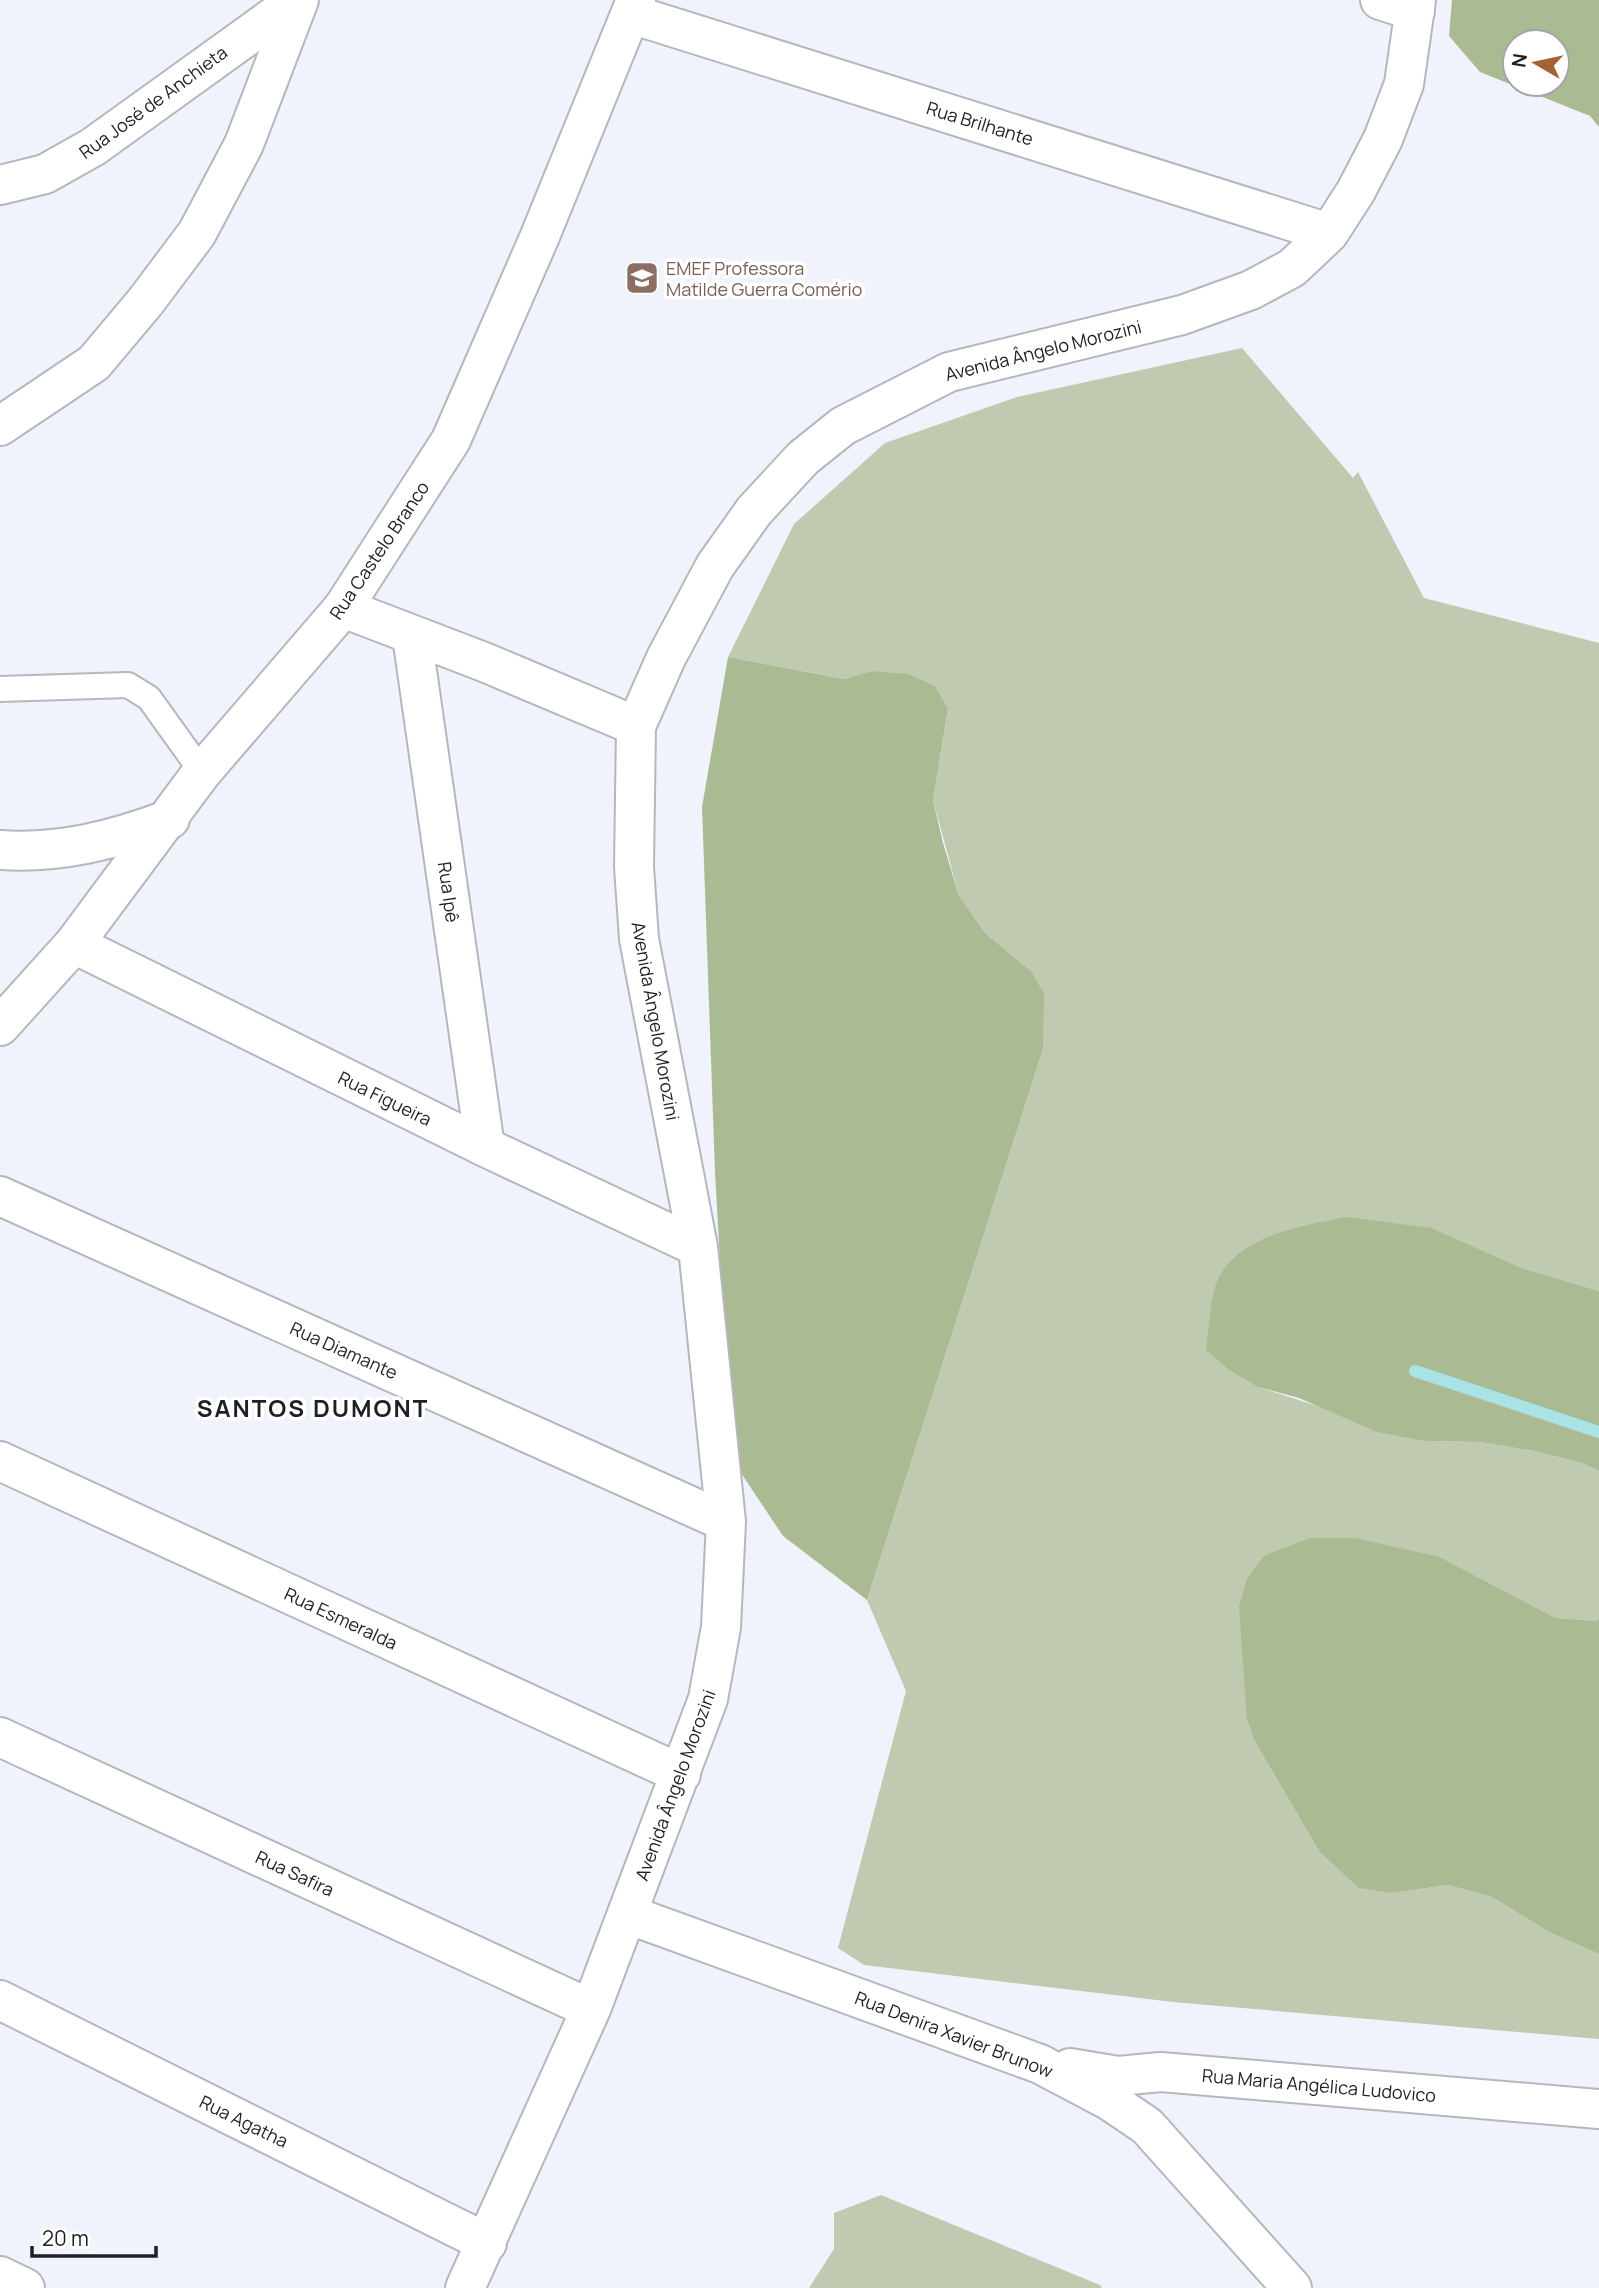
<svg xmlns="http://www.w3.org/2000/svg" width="1599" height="2288" viewBox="0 0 1599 2288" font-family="Manrope,sans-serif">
<rect width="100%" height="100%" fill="#f0f3fb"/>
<path fill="#c0cab1" d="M 1242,348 L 1353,478 L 1358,472 L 1424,598 L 1599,643 L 1599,1291 L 1522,1268 L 1432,1228 L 1258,1387 L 1426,1441 L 1480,1442 L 1534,1451 L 1582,1463 L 1599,1471 L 1599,1618 L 1597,1621 L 1556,1618 L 1440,1557 L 1403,1551 L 1247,1720 L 1254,1740 L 1319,1851 L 1392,1893 L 1448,1885 L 1492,1897 L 1549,1932 L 1599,1954 L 1599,2039 L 1173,2002 L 864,1965 L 838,1948 L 906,1691 L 867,1600 L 1043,1049 L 1031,971 L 986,934 L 959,896 L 933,800 L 948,710 L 871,671 L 844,679 L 728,657 L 794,524 L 885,443 L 1017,397 Z
M 881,2195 L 1100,2285 L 1102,2288 L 809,2288 L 834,2249 L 834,2213 Z"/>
<path fill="#aaba92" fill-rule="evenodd" d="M 1452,0 L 1599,0 L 1599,127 L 1590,116 L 1480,72 L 1449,36 ZM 1515,42 L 1557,42 L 1557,84 L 1515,84 Z
M 728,657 L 844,679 L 871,671 L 908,674 L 935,686 L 948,709 L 933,800 L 943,843 L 959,896 L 986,934 L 1031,971 L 1044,994 L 1043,1049 L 867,1600 L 783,1536 L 731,1458 L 715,1172 L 702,807 Z
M 1346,1217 L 1432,1228 L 1522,1268 L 1599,1291 L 1599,1471 L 1582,1463 L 1534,1451 L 1480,1442 L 1426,1441 L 1377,1432 L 1299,1398 L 1258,1387 L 1228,1369 L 1206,1350 C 1209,1331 1210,1296 1218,1279 C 1240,1235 1302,1226 1346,1217 Z
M 1309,1538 L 1355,1538 L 1440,1557 L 1556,1618 L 1597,1621 L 1599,1618 L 1599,1954 L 1549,1932 L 1492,1897 L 1448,1885 L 1392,1893 L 1359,1888 L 1319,1851 L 1254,1740 L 1247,1720 L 1239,1607 L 1247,1579 L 1264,1556 Z"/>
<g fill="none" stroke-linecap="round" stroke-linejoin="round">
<path stroke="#a9e3e5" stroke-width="12" d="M 1415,1371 L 1599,1432"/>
<defs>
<path id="service" d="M 0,689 L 128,685 L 149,698 L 202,772"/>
<path id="minor" d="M 1380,0 L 1415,11
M 631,14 L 1329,233
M 0,185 L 45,174 L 93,147 L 297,0
M 0,426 L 94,363 L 146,301 L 197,233 L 244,144 L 299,0
M 343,608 L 484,662 L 636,726
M 412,636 L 485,1147
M 0,850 C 60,854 114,840 170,819
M 74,944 L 485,1147 L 698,1247
M 0,1196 L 726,1522
M 0,1461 L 681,1774
M 0,1737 L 591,2009
M 627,1914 L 1040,2064 L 1110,2101 L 1147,2126 L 1292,2288
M 0,2000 L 487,2243
M 1070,2068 L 1118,2076 L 1161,2072 L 1599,2109
M 0,2276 L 25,2288
M 465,2288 L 591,2009 L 708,1699 L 721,1627 L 726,1522 L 698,1247 L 639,939 L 634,867 L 636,726 L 666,658 L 715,566 L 754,511 L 803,458 L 843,426 L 949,372 L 1182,315 L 1251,290 L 1292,268 L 1329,233 L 1356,191 L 1383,139 L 1404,84 L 1416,0"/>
<path id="tertiary" d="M 0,1026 L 74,944 L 202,772 L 343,608 L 451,440 L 540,236 L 636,0"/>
</defs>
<use href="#service" stroke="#b4b7be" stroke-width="28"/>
<use href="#minor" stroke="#b4b7be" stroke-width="42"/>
<use href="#tertiary" stroke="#b4b7be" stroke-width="42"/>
<use href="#service" stroke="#fff" stroke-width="24"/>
<use href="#minor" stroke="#fff" stroke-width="38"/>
<use href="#tertiary" stroke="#fff" stroke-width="38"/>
</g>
<defs>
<symbol id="school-square" viewBox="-11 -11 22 22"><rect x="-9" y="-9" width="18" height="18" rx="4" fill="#8d6e63" stroke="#fff"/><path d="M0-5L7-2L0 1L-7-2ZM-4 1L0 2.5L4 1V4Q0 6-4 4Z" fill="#fff"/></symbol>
</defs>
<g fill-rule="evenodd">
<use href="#school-square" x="623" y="259" width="38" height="38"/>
</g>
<g text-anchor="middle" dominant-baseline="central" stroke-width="7" stroke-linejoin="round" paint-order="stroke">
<g font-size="18" fill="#1f2022" stroke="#fff">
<text transform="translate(153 102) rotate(-36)">Rua José de Anchieta</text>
<text transform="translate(980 123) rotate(17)">Rua Brilhante</text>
<text transform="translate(1043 350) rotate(-14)">Avenida Ângelo Morozini</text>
<text transform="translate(379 550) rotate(-56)">Rua Castelo Branco</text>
<text transform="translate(449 892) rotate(82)">Rua Ipê</text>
<text transform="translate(656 1021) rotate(80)">Avenida Ângelo Morozini</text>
<text transform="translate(385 1098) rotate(26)">Rua Figueira</text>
<text transform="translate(344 1350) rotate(24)">Rua Diamante</text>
<text transform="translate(341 1618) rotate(25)">Rua Esmeralda</text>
<text transform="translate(675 1785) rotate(-70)">Avenida Ângelo Morozini</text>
<text transform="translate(295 1873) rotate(25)">Rua Safira</text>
<text transform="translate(954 2034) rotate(21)">Rua Denira Xavier Brunow</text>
<text transform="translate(1319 2085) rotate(5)">Rua Maria Angélica Ludovico</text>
<text transform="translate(244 2121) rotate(26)">Rua Agatha</text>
</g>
<g font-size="18" fill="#785e54" stroke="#fff" text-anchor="start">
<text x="666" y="268">EMEF Professora<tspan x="666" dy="21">Matilde Guerra Comério</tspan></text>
</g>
<g font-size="24" font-weight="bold" letter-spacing="2" fill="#1f2022" stroke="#fff">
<text x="313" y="1407">SANTOS DUMONT</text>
</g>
</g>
<g transform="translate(1536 63) rotate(279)"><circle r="33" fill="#ffffff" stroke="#a5a6a7" stroke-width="2"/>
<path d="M0-5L12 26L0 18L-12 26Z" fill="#a66331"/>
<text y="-10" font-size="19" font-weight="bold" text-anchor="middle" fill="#1f2022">N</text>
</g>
<path d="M32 2246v10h124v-10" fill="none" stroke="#1f2022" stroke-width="3.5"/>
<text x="42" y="2246" font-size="21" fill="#1f2022" stroke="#ffffff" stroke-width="5" paint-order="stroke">20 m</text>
</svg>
